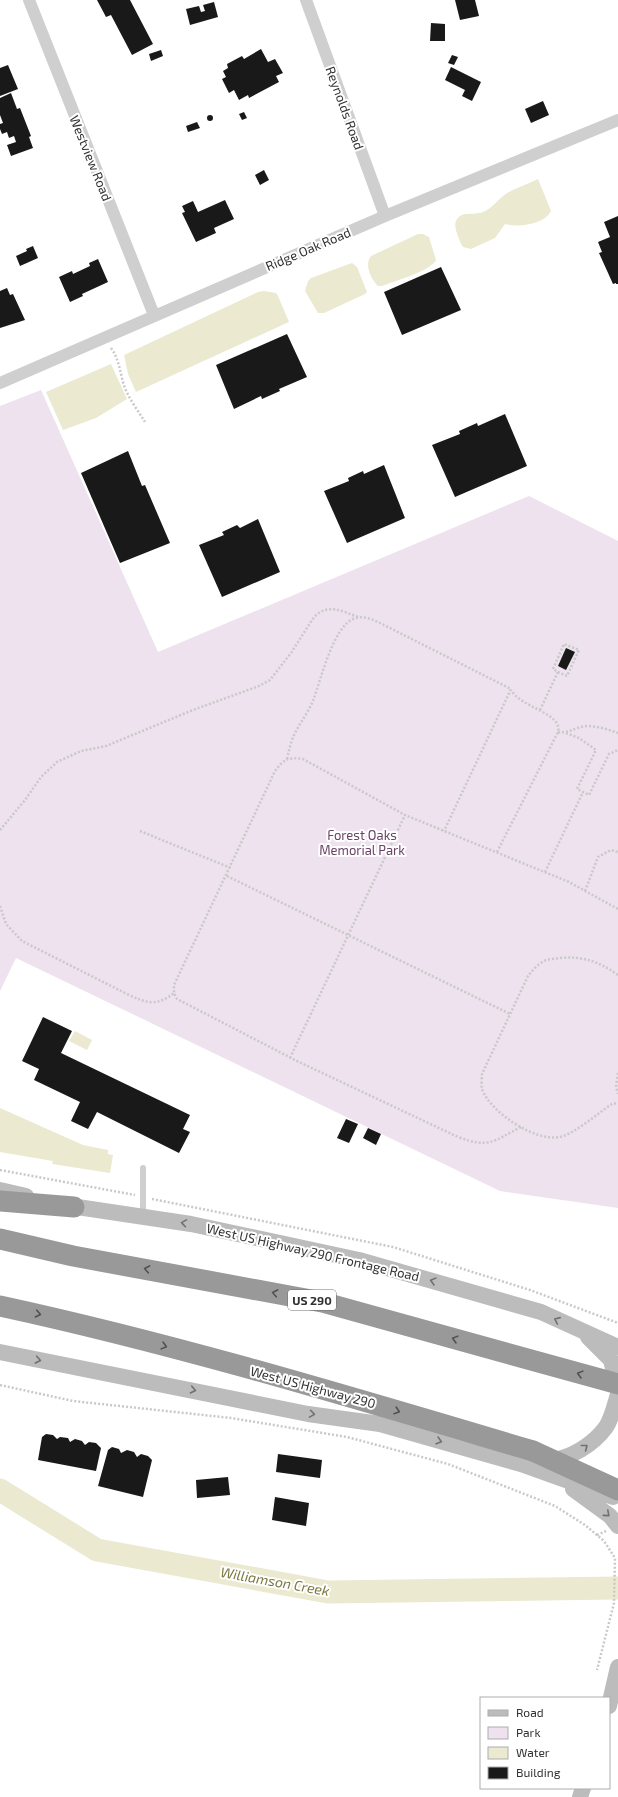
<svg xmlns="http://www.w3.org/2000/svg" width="618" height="1797" viewBox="0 0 618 1797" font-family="'Exo 2',sans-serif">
<rect width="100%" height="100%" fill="#fff"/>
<path fill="#ede2ed" d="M 41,390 L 158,652 L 529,496 L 618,541 L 618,1208 L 500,1191 L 16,958 L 0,991 L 0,406 Z"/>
<path fill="#ebe9d0" d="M 538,179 L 551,211 C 545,224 518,228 505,224 L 495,238 L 471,249 L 463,247 C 460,242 453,227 456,221 C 461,210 474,216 483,212 C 493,208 498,199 507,193 C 516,188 528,184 538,179 Z
M 418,234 L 423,234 L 429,237 L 436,260 C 431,271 394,281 382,286 L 378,286 C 371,279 364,265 371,256 Z
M 352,263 L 357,267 L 367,292 L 365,294 L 324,313 L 318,313 L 305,291 L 308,281 L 311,278 Z
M 264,291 L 276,293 L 278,296 L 289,322 L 136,392 L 128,374 L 124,355 L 258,292 Z
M 111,364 L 127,399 L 96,418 L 63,430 L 46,392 Z
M 75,1031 L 92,1040 L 87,1050 L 69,1041 Z
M 0,1108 L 83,1145 L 108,1150 L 108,1154 L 113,1155 L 110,1173 L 52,1164 L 53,1161 L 0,1152 Z"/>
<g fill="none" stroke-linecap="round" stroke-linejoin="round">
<path stroke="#ebe9d0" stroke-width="23" d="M 0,1490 L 97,1550 L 328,1592 L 618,1588"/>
</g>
<path fill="#191919" d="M 97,0 L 130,0 L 153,44 L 132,55 L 111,15 L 106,17 Z
M 455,0 L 475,0 L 479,16 L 460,20 Z
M 214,2 L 218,17 L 190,25 L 186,9 L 199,6 L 201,12 L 205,11 L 203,5 Z
M 431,23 L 445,24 L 445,41 L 430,41 Z
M 261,49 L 268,62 L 275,59 L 283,73 L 276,76 L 279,82 L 249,98 L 248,95 L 239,100 L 234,90 L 229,93 L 222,79 L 226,77 L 223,71 L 228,68 L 227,64 L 242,56 L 244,59 Z
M 161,50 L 163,56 L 151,61 L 149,54 Z
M 452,55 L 458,57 L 454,65 L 448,63 Z
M 8,65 L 18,89 L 0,96 L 0,68 Z
M 451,67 L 481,82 L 472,101 L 462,96 L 465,90 L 445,80 Z
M 11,93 L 17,109 L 20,108 L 31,136 L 29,137 L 33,148 L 11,156 L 7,145 L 16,142 L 14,136 L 9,138 L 7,132 L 2,134 L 0,129 L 0,124 L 3,123 L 0,115 L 0,98 Z
M 543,101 L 549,115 L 531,123 L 525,109 Z
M 244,112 L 247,118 L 242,120 L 239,114 Z
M207 118a3 3 0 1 1 6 0a3 3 0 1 1-6 0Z
M 197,122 L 200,128 L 188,132 L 186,126 Z
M 264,170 L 269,180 L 260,185 L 255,175 Z
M 225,200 L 234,219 L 214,228 L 216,233 L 196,242 L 182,213 L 185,212 L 182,206 L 193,201 L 198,212 Z
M 618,216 L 618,284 L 616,284 L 616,283 L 613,284 L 599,253 L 602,252 L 598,242 L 610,237 L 604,222 Z
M 33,246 L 38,258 L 20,266 L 16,256 L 27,251 L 26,249 Z
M 98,259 L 108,282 L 82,294 L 83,296 L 70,302 L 59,277 L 72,271 L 73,274 L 90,266 L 89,263 Z
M 441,267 L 461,310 L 402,335 L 384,292 Z
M 7,288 L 10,295 L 13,294 L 25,320 L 0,328 L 0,291 Z
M 287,334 L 307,377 L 279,389 L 280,391 L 262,399 L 261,396 L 234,409 L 216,365 Z
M 505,414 L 527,466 L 455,497 L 432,445 L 460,434 L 459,431 L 477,423 L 478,426 Z
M 128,451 L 142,486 L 145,485 L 170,543 L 120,563 L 81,473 Z
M 384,465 L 405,518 L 347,543 L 324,491 L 349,481 L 348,478 L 363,471 L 364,474 Z
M 258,519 L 280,572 L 222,597 L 199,545 L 224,535 L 222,532 L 237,525 L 240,528 Z
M 566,648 L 575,652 L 566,670 L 558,666 Z
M 43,1017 L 72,1031 L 61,1053 L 190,1115 L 183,1129 L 190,1132 L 179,1153 L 97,1112 L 88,1129 L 71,1121 L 80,1102 L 34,1080 L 39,1069 L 22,1061 Z
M 346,1119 L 358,1124 L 349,1143 L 337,1138 Z
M 368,1128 L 381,1134 L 376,1145 L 363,1138 Z
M 46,1434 L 53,1435 L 57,1439 L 60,1437 L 68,1438 L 70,1442 L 75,1439 L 82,1441 L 85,1445 L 89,1442 L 96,1443 L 101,1448 L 96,1471 L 38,1460 L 42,1437 Z
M 112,1447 L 119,1449 L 121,1453 L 127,1450 L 134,1452 L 137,1457 L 141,1454 L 148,1456 L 152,1460 L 143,1497 L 98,1486 L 108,1450 Z
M 278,1454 L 322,1460 L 320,1478 L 276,1472 Z
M 228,1477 L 230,1495 L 197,1498 L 196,1480 Z
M 275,1497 L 309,1503 L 306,1526 L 272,1520 Z"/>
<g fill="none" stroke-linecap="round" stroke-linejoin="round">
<path stroke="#c9c9c9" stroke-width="2.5" stroke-dasharray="2 2" stroke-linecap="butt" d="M 111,348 C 118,358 119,366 122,378 C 125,394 137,409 145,422
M 540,710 L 558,672 L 553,669 L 564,644 L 579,650 L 567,676 L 558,672
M 558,732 C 567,733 572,730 580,727 C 591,724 607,729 618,733
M 566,733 L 579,738 L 596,750 L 577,789 L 589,795 L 609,754 L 618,750
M 287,759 C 289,750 291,741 295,733 C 301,721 310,710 314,698 C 321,679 333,628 353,619 C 362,615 372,619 380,623 L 511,689 L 444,831
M 0,830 L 25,800 L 41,777 L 57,762 L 81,751 L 106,746 L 193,710 L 259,686 L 270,680 L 291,653 L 314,617 C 328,603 342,611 358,617
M 140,831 L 231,868
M 497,852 L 558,732 C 563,713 521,708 511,690
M 545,872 L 583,792
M 227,876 L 510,1014
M 585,891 L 598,857 L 611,850 L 618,852
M 0,906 L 6,924 L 22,941 L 127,994 C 146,1003 156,1007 174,993
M 618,975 C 598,961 583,956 559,958 C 554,959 548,959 544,961 C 537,965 532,971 528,976 L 482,1074 C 482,1078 481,1085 482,1089 C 490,1112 535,1142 560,1137 C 576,1133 598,1113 612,1104 L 618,1103
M 290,1058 L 405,815
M 618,1073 L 616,1087 L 618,1094
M 521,1127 C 493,1141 490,1149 458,1137 L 297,1061 L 177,999 L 174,993 L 174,985 L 275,771 C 284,759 288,757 303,759 L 405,815 L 569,882 L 618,909
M 0,1170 L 135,1195
M 152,1199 L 393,1247 L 530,1290 L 618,1323
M 0,1385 L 73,1401 L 231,1418 L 347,1437 L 448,1464 L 555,1506 L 585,1525 L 604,1541 L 615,1558 L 614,1603 L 597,1670
M 597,1535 L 606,1531"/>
<path stroke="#cfcfcf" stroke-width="6" d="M 143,1168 L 143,1216"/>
<path stroke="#cfcfcf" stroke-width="12" d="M 29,0 L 154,315
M 306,0 L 385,216
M 0,383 L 385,216 L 618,120"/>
<path stroke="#bcbcbc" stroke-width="16" d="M 0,1190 L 26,1196
M 64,1205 L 191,1224 L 359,1260 L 541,1312 L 618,1347
M 588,1337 L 611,1360 L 618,1389
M 0,1352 L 308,1414 L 380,1424 L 521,1464 L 613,1497
M 549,1461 C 571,1458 593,1445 606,1427 C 612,1418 615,1404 618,1394
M 573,1489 L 610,1516 L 618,1526
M 609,1706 L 618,1667
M 580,1797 L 583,1788"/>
<path stroke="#999" stroke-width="21" d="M 0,1201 L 74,1207
M 0,1306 C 180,1345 357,1399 533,1451"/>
<path stroke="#999" stroke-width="21" d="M 0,1239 L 73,1256 L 322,1302 L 618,1384
M 533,1451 L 618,1490"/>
</g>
<defs><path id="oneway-chevron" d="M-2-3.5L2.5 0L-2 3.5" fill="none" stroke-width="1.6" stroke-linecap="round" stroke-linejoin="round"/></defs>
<g stroke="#707070">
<use href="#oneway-chevron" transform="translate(184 1223) rotate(-171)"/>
<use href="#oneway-chevron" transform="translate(433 1281) rotate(-165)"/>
<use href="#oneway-chevron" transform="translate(557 1320) rotate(-156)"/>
<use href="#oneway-chevron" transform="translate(38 1360) rotate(11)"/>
<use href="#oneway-chevron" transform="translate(193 1390) rotate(12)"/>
<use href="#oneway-chevron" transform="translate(312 1414) rotate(9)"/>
<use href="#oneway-chevron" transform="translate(439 1441) rotate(16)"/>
<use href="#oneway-chevron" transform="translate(585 1447) rotate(-38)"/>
<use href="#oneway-chevron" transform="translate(607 1514) rotate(41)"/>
</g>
<g stroke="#515151">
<use href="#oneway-chevron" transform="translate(147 1269) rotate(-169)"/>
<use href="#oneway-chevron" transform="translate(275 1293) rotate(-169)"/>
<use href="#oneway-chevron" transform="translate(38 1314) rotate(12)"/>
<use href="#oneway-chevron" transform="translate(455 1339) rotate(-165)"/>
<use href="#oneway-chevron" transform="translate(164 1346) rotate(15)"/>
<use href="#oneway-chevron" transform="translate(580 1374) rotate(-165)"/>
<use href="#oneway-chevron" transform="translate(397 1411) rotate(17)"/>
</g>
<g text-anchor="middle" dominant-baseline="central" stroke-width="4" stroke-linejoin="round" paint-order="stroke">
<rect fill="#fff" stroke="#707070" stroke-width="1" x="288" y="1290" width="48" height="20" rx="3"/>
<g font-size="12" font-weight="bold" fill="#323232">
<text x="312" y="1300">US 290</text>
</g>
<g font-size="13" fill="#323232" stroke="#fff">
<text transform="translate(345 108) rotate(70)">Reynolds Road</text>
<text transform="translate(91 158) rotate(68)">Westview Road</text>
<text transform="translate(308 249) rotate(-23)">Ridge Oak Road</text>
<text transform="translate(313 1252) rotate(13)">West US Highway 290 Frontage Road</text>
<text transform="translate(313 1387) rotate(15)">West US Highway 290</text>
</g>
<g font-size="13" fill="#6b4267" stroke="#fff">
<text x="362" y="835">Forest Oaks<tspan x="362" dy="15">Memorial Park</tspan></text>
</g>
<g font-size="14" font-style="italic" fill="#7b783e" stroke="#fff">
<text transform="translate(275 1581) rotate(10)">Williamson Creek</text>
</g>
</g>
<rect x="480" y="1697" width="130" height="92" fill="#ffffff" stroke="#adadad"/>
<rect x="488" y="1710" width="20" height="6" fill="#bcbcbc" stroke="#adadad"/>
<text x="516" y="1717" font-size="12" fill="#323232">Road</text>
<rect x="488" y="1727" width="20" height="12" fill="#ede2ed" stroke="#adadad"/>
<text x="516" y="1737" font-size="12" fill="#323232">Park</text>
<rect x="488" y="1747" width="20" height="12" fill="#ebe9d0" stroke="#adadad"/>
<text x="516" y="1757" font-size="12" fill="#323232">Water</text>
<rect x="488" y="1767" width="20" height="12" fill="#191919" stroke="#adadad"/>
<text x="516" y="1777" font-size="12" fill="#323232">Building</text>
</svg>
